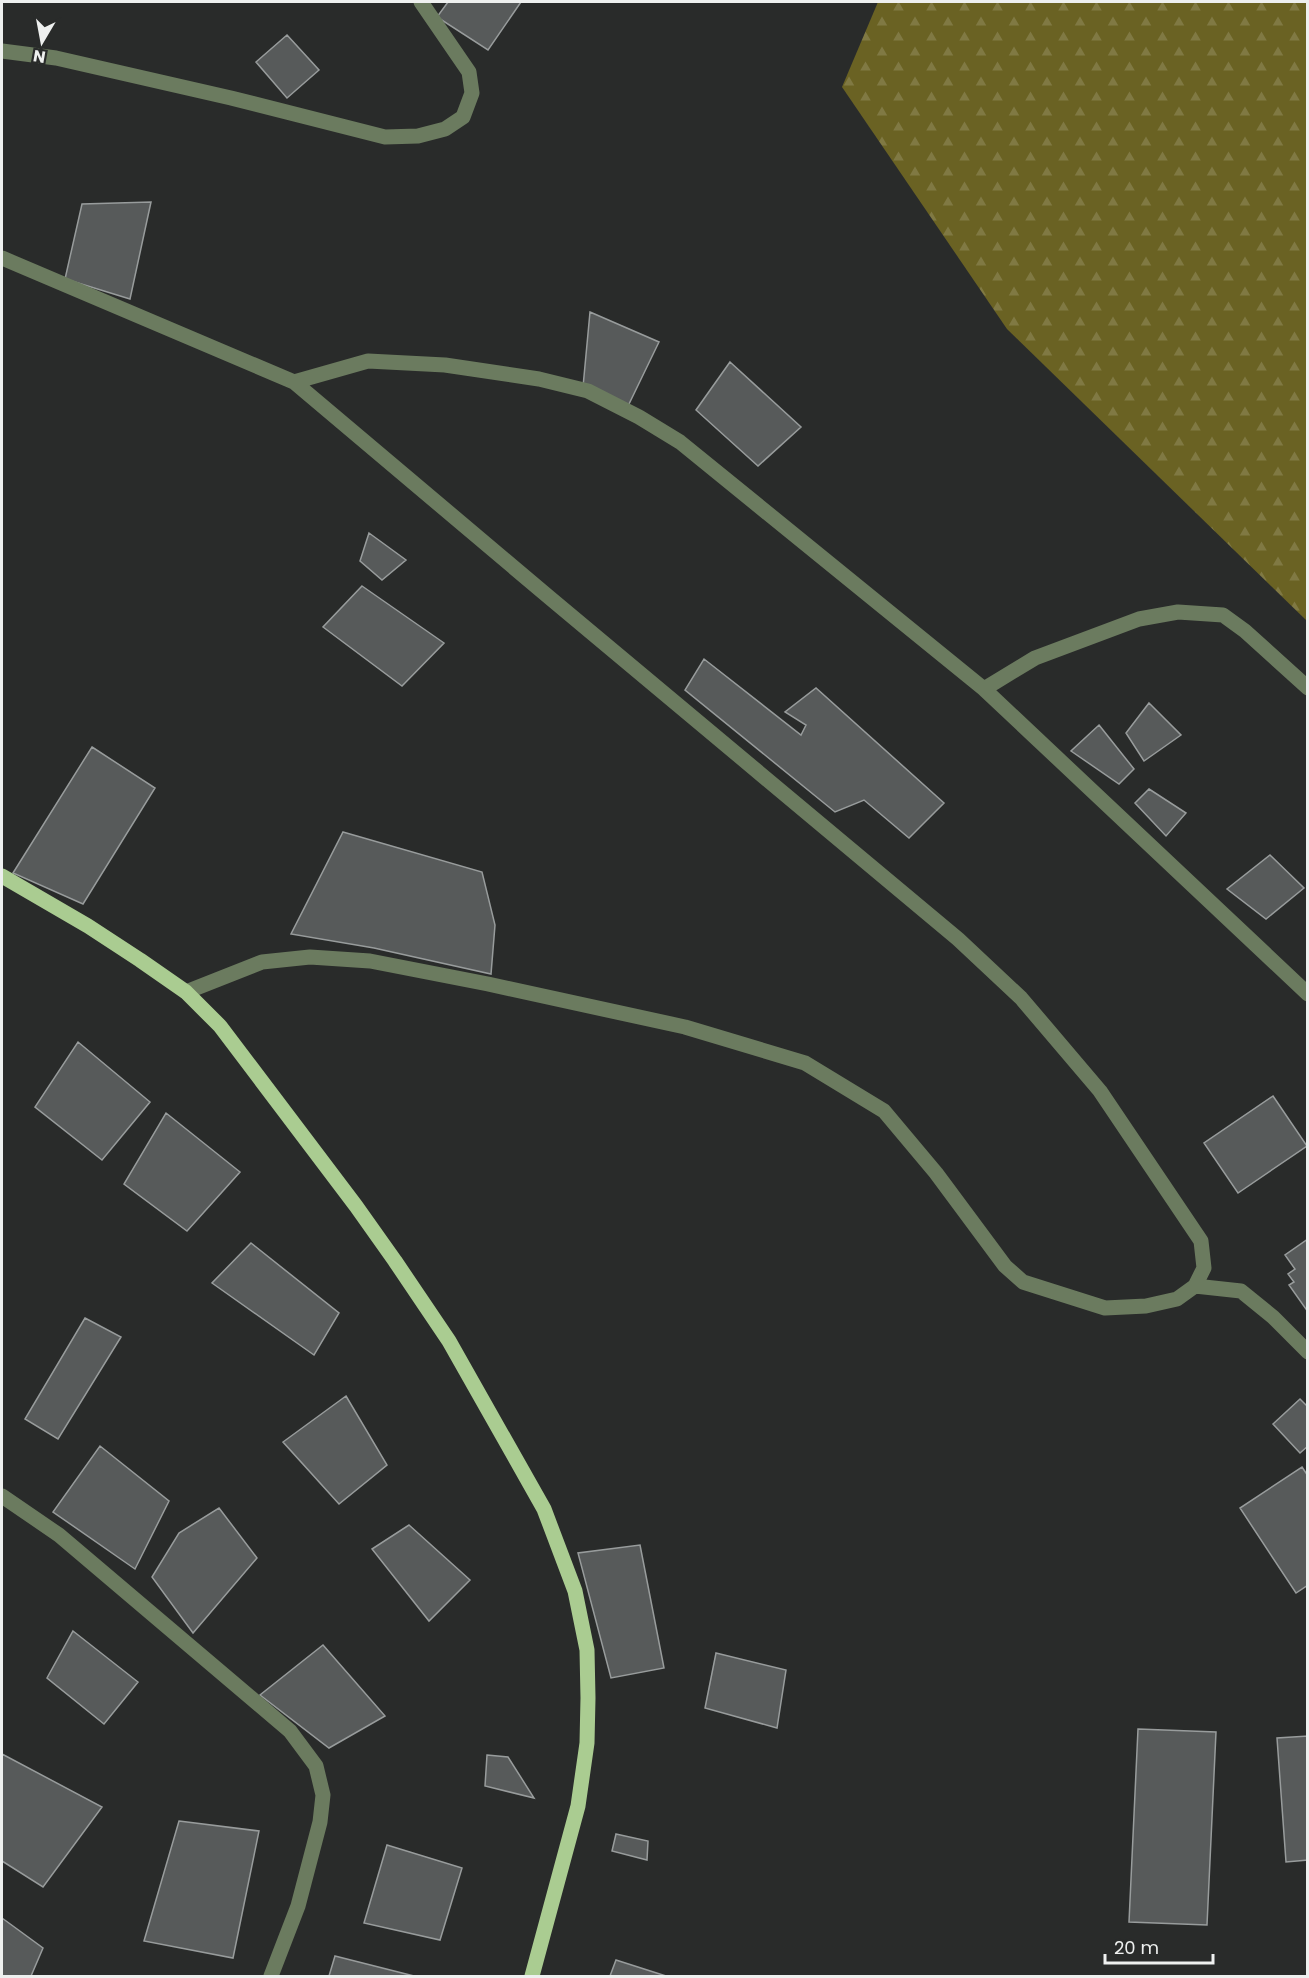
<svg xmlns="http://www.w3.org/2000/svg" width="1309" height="1978" viewBox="0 0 1309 1978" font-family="Poppins,sans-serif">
<defs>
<pattern id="forest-firs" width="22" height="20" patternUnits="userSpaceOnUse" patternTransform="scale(1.5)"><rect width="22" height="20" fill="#6a6223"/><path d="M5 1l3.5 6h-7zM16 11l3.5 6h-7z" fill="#807943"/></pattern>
</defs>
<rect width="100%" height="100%" fill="#292b2a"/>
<path fill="url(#forest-firs)" d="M 878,2 L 1307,2 L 1307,621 L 1007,329 L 842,87 Z"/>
<path fill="#575a5a" stroke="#989c9c" stroke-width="1.5" d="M 448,2 L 521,2 L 488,50 L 437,17 Z
M 287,35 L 319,70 L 287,98 L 256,62 Z
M 151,202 L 130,299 L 65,279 L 82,204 Z
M 590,312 L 659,342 L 628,406 L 583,387 Z
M 730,362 L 801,427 L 758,466 L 696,410 Z
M 369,533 L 406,560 L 382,580 L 360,561 Z
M 362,586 L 444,643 L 402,686 L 323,627 Z
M 704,659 L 801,735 L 806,725 L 785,712 L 816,688 L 944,803 L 909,838 L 864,800 L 835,812 L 685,690 Z
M 1149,703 L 1181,735 L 1144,761 L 1126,733 Z
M 1099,725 L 1134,769 L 1119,784 L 1071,751 Z
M 92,747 L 155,788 L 83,904 L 13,873 Z
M 1149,789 L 1186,813 L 1166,836 L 1135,803 Z
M 343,832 L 482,872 L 495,925 L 491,974 L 374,948 L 291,934 Z
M 1270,855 L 1304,888 L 1266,919 L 1227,889 Z
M 78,1042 L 150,1102 L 102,1160 L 35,1107 Z
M 1273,1096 L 1307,1146 L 1238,1193 L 1204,1143 Z
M 166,1113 L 240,1172 L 187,1231 L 124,1184 Z
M 1308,1239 L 1308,1312 L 1289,1285 L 1294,1282 L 1288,1274 L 1295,1269 L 1285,1255 Z
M 251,1243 L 339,1313 L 314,1355 L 212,1283 Z
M 85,1318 L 121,1337 L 58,1439 L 25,1419 Z
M 346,1396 L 387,1465 L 339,1504 L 283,1442 Z
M 1300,1399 L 1308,1407 L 1308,1446 L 1300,1453 L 1273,1424 Z
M 100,1446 L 169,1501 L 135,1569 L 53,1512 Z
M 1302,1467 L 1308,1476 L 1308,1585 L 1296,1593 L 1240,1508 Z
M 219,1508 L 257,1558 L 193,1633 L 152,1577 L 179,1533 Z
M 409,1525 L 470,1580 L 429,1621 L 372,1549 Z
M 640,1545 L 664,1668 L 611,1678 L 578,1553 Z
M 73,1631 L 138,1682 L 104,1724 L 47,1678 Z
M 323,1645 L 385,1716 L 329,1748 L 260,1695 Z
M 716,1653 L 786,1670 L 777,1728 L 705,1708 Z
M 1138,1729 L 1216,1732 L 1207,1925 L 1129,1922 Z
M 1308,1736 L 1308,1860 L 1286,1862 L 1277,1738 Z
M 2,1754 L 102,1807 L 43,1887 L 2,1861 Z
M 487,1755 L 508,1757 L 534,1798 L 485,1786 Z
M 179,1821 L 259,1831 L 233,1958 L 144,1941 Z
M 616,1834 L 648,1841 L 647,1860 L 612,1851 Z
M 387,1845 L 462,1868 L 440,1940 L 364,1923 Z
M 2,1918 L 43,1948 L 31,1976 L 2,1976 Z
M 335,1956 L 414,1976 L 329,1976 Z
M 616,1960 L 666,1976 L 610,1976 Z"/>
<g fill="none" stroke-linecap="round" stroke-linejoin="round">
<path stroke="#6b7b5f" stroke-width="15" d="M 2,51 L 56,58 L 231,98 L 385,137 L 418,136 L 445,129 L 463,117 L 472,93 L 469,72 L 421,2
M 2,258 L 294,382
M 984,689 L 1035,658 L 1139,619 L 1178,612 L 1223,615 L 1245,631 L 1308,688
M 186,992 L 262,962 L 310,957 L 370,961 L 488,984 L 685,1027 L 805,1063 L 884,1111 L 936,1173 L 1005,1266 L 1023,1282 L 1105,1308 L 1146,1306 L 1177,1299 L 1195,1286 L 1204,1268 L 1201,1241 L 1100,1091 L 1021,998 L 958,939 L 550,598 L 294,382 L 368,361 L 445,365 L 539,379 L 588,391 L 639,417 L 680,442 L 984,689 L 1308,994
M 1195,1286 L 1241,1291 L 1273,1317 L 1308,1352
M 2,1496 L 59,1535 L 290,1731 L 316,1766 L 323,1795 L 320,1822 L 298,1906 L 271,1976"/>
<path stroke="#aacc91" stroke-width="15" d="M 2,876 L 88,926 L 140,960 L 186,992 L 220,1026 L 356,1206 L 395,1261 L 449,1341 L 544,1509 L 575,1591 L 587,1650 L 588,1698 L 587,1743 L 578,1806 L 532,1976"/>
</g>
<rect width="1309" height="1978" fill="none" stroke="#eef0ef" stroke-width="6"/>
<g transform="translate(42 42) rotate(190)" stroke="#292b2a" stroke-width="4.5" paint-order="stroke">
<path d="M0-4.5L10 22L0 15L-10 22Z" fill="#eef0ef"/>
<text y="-9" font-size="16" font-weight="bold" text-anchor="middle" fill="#eef0ef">N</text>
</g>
<path d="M1105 1954v9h108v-9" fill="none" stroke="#eef0ef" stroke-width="3"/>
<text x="1114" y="1954" font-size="18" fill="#eef0ef" stroke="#292b2a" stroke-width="4.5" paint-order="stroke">20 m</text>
</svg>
